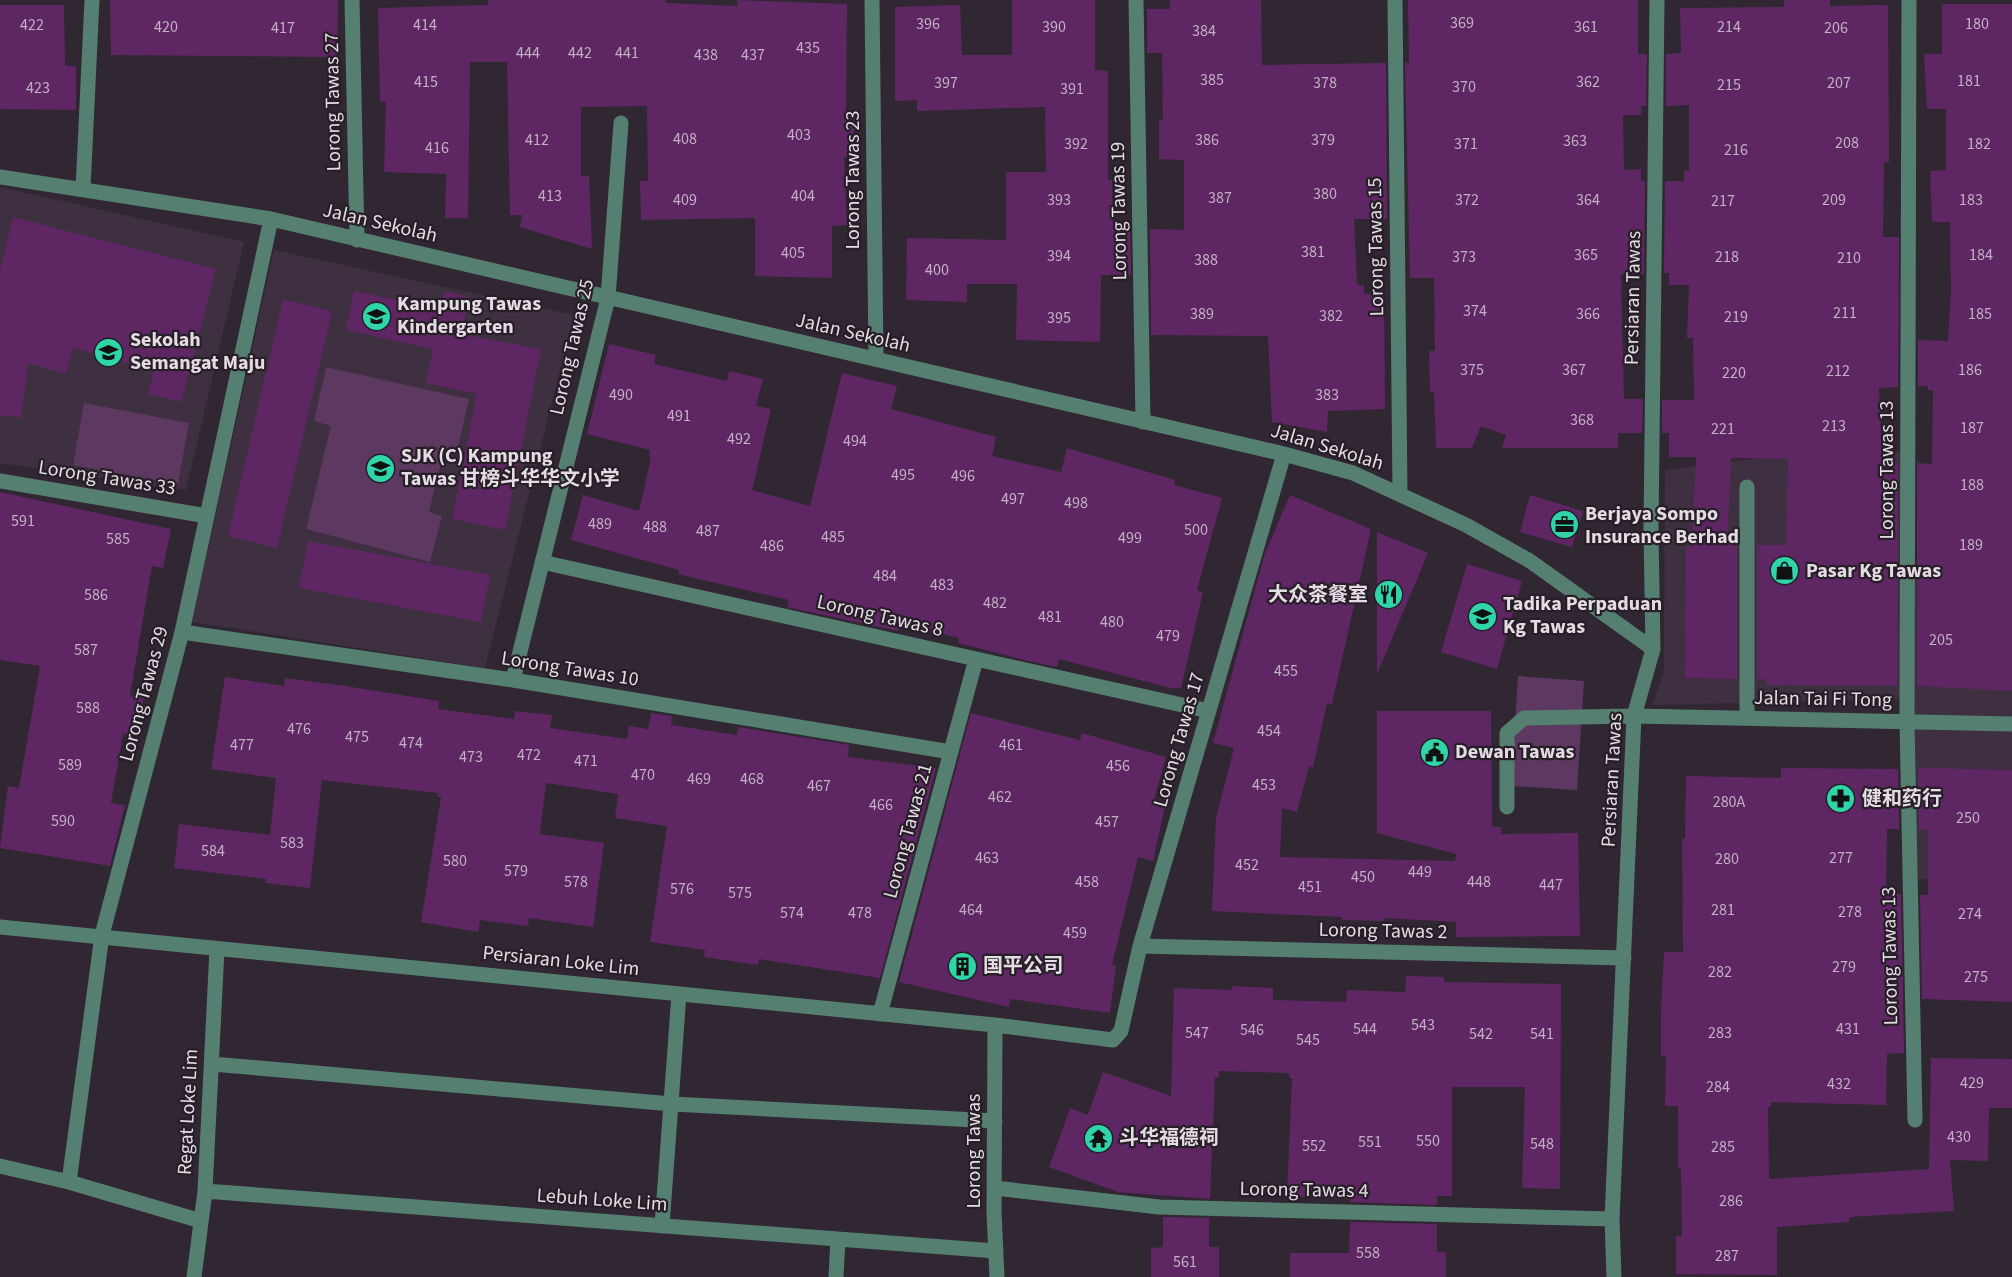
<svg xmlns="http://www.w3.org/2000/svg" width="2012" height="1277" viewBox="0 0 2012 1277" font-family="'Source Sans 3','Noto Sans SC',sans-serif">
<rect width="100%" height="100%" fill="#312732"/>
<path fill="#3e3040" d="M 0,187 L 244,242 L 186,490 L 0,463 Z
M 274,250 L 574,315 L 485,668 L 192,622 Z
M 1900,452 L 1909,674 L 1911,574 L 2012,575 L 2012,881 L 1908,879 L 1909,699 L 1652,705 L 1664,672 L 1665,470 L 1785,455 Z"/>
<path fill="#5d3860" d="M 326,367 L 469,399 L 457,452 L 427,446 L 444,451 L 429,512 L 442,516 L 430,562 L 306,529 L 331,426 L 314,421 Z
M 84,403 L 189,423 L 178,484 L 73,465 Z
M 1518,676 L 1584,681 L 1577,790 L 1511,786 Z"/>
<path fill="#5e2764" d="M 110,0 L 338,0 L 337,57 L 111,55 Z
M 488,0 L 666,0 L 666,3 L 737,6 L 737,0 L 847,4 L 846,113 L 854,113 L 854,157 L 844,157 L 847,225 L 832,226 L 832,278 L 755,276 L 755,218 L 641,220 L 640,181 L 648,181 L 647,106 L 581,107 L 581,176 L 589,176 L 592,249 L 520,227 L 522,215 L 510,215 L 507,62 L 470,62 L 468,218 L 445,218 L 446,174 L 384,172 L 386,102 L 380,102 L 378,8 L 488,5 Z
M 1012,0 L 1095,0 L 1095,70 L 1108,71 L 1108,180 L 1112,180 L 1113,229 L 1130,229 L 1131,275 L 1101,275 L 1100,342 L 1016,340 L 1017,284 L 967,284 L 967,302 L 906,300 L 907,238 L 1006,240 L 1006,172 L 1046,172 L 1045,107 L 917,111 L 917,100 L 895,101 L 895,7 L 960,5 L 962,55 L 1012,55 Z
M 1170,0 L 1261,0 L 1262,65 L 1386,63 L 1387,219 L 1354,219 L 1357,285 L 1364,285 L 1364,294 L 1384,294 L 1385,409 L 1328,411 L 1327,432 L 1272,422 L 1268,336 L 1151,335 L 1150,229 L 1184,230 L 1184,160 L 1159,159 L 1159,120 L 1163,120 L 1162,53 L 1147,53 L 1147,9 L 1170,9 Z
M 1408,0 L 1638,0 L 1638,54 L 1647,54 L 1646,106 L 1641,106 L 1641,115 L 1623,115 L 1624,170 L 1641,169 L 1641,181 L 1645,181 L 1644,274 L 1621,274 L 1624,399 L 1643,399 L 1642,433 L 1618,433 L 1618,448 L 1502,448 L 1506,435 L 1481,426 L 1472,448 L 1436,448 L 1434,392 L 1430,392 L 1429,351 L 1435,351 L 1434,278 L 1410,278 L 1405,63 L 1409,63 Z
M 1784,0 L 1830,0 L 1830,6 L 1888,5 L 1889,162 L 1884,162 L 1883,237 L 1899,237 L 1898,387 L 1879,388 L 1882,462 L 1898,462 L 1897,686 L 1766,685 L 1766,679 L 1757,679 L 1757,545 L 1786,545 L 1788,459 L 1731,458 L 1727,544 L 1737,544 L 1737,679 L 1685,678 L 1686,547 L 1692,547 L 1696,457 L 1669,457 L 1669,433 L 1662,433 L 1662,400 L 1694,400 L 1693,338 L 1687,338 L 1689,285 L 1669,285 L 1669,273 L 1664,273 L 1665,181 L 1684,181 L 1684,171 L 1689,171 L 1689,105 L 1666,106 L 1666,54 L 1681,53 L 1680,8 L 1784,7 Z
M 1942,4 L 2012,4 L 2012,691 L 1917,686 L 1917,463 L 1932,464 L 1933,390 L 1928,390 L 1928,386 L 1918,386 L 1918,340 L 1948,341 L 1951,290 L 1950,222 L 1932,222 L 1930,171 L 1946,170 L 1946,109 L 1927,109 L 1924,54 L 1942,54 Z
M 0,5 L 64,5 L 65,66 L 76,66 L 76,110 L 0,109 Z
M 13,217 L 216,269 L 181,402 L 148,394 L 154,370 L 73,348 L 66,374 L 28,363 L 21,418 L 0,415 L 0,271 Z
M 354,291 L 441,309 L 445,291 L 469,297 L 461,334 L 541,349 L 505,530 L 452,519 L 477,394 L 426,383 L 433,349 L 346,330 Z
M 283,299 L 332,311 L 277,548 L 228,536 Z
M 609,344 L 656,355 L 654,364 L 727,381 L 729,371 L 763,379 L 756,406 L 771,409 L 752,490 L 810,506 L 842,373 L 897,386 L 891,409 L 996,437 L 992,456 L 1061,472 L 1067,448 L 1175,480 L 1174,485 L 1222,498 L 1197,590 L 1203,592 L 1181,688 L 1171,688 L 1059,659 L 1057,667 L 1025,660 L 958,643 L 959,638 L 904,624 L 898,631 L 787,607 L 789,600 L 678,574 L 679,570 L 571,540 L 583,495 L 639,511 L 651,457 L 649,457 L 650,450 L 587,434 Z
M 0,492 L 171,529 L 163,568 L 152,566 L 130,695 L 144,697 L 138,737 L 123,734 L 111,803 L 125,805 L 110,866 L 0,848 L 8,786 L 19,788 L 40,666 L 0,660 Z
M 1290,495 L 1371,529 L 1332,704 L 1327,703 L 1313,767 L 1309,766 L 1297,812 L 1282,808 L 1280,857 L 1455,861 L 1456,854 L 1377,833 L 1377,711 L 1491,711 L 1492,827 L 1501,827 L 1501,834 L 1578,833 L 1580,936 L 1456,937 L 1456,922 L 1384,918 L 1384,921 L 1342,920 L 1342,917 L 1212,911 L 1216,818 L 1234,748 L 1213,743 L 1264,556 Z
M 1530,495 L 1583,511 L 1572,547 L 1520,532 Z
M 1377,532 L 1428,553 L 1377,674 Z
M 308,541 L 490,575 L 481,622 L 299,588 Z
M 1467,564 L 1522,581 L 1497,669 L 1441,652 Z
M 225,677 L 284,686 L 285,678 L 345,686 L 439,701 L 438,709 L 514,719 L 515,711 L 552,715 L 550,728 L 627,739 L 629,726 L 648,729 L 651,713 L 672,716 L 671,725 L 737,735 L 738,727 L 849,745 L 848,757 L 936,768 L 880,978 L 759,959 L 758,965 L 704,957 L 705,950 L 650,942 L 667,826 L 615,818 L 618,794 L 546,783 L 540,834 L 604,843 L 593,927 L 529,918 L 528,926 L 480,920 L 478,932 L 421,922 L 441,797 L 438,797 L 438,793 L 322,780 L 310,888 L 265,883 L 266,879 L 174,868 L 179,824 L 270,835 L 276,778 L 211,769 Z
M 971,713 L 1080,740 L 1082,733 L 1166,757 L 1153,804 L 1165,806 L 1153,861 L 1138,857 L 1112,965 L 1116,966 L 1110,1013 L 1010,999 L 1009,1007 L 899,982 Z
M 1781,768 L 1898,769 L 1899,829 L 1887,829 L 1886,894 L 1901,894 L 1904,1053 L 1887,1054 L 1886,1105 L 1771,1102 L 1771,1107 L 1768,1107 L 1769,1179 L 1929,1169 L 1931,1058 L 2012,1059 L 2012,1108 L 1989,1108 L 1988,1161 L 1950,1160 L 1954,1211 L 1849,1217 L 1849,1222 L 1777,1227 L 1777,1275 L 1676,1274 L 1676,1236 L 1682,1237 L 1681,1168 L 1678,1168 L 1678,1106 L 1665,1106 L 1666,1056 L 1661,1056 L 1661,1010 L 1664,952 L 1683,952 L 1682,839 L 1685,839 L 1686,776 L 1781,778 Z
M 1929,768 L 2012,770 L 2012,1002 L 1922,999 L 1920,895 L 1928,895 L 1928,830 L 1919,830 L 1918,769 Z
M 1406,976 L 1444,977 L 1444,982 L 1561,984 L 1560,1189 L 1522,1188 L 1525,1087 L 1452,1087 L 1452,1196 L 1437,1196 L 1437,1205 L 1350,1202 L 1350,1200 L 1345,1199 L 1287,1196 L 1292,1078 L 1289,1078 L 1289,1073 L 1219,1071 L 1219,1078 L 1215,1077 L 1210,1199 L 1118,1192 L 1049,1167 L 1070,1108 L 1088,1115 L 1103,1072 L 1171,1096 L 1174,988 L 1232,990 L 1232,986 L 1273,988 L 1273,1000 L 1346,1002 L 1347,990 L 1405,992 Z
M 1163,1217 L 1209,1218 L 1209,1247 L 1219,1247 L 1219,1277 L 1151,1277 L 1151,1248 L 1163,1247 Z
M 1350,1222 L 1437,1224 L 1437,1252 L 1446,1252 L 1446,1277 L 1290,1277 L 1290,1253 L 1349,1253 Z"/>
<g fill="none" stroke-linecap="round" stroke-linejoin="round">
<path stroke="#557f70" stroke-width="15" d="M 352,0 L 357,240
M 872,0 L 876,359
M 1136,0 L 1143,422
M 1395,0 L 1400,493
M 1909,0 L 1907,721 L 1915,1120
M 0,177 L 271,219 L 1284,454 L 1353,473 L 1466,525 L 1530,561 L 1653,649
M 83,189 L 92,0
M 0,481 L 207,516
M 1747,487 L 1747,718
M 542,562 L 1209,711
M 182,632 L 513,680 L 951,752
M 513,680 L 608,298 L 621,123
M 1507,807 L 1507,733 L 1524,718 L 1634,716 L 2012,724
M 0,927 L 995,1025 L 1113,1040 L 1121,1031 L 1140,946 L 1284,454
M 1140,946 L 1624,958
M 880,1014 L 976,659
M 995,1025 L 994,1213 L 997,1277
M 212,1064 L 672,1104 L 995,1121
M 0,1166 L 69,1182 L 201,1221
M 69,1182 L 102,935 L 182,632 L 271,219
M 995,1188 L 1159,1207 L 1612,1219
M 205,1191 L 996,1251
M 662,1226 L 679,994
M 194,1277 L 205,1191 L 217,949
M 836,1277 L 838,1239
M 1614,1277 L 1612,1219 L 1634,716 L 1653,649 L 1651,531 L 1657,0"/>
</g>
<defs>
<symbol id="school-disc" viewBox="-11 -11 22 22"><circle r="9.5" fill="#30d4a9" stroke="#271e28"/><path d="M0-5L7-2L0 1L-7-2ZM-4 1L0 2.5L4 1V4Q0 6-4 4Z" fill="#111"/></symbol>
<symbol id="office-disc" viewBox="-11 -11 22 22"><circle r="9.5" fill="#30d4a9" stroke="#271e28"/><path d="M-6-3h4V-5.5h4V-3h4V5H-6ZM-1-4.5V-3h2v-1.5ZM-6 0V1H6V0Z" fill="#111"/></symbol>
<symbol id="shop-disc" viewBox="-11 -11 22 22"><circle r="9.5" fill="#30d4a9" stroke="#271e28"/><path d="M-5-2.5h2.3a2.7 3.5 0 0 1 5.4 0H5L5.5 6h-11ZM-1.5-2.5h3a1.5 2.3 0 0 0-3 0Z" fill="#111"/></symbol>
<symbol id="restaurant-disc" viewBox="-11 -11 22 22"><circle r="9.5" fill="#30d4a9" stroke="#271e28"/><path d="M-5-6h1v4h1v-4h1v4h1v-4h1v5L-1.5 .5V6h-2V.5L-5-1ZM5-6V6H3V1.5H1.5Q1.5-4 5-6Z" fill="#111"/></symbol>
<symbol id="civic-disc" viewBox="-11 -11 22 22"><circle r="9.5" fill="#30d4a9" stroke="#271e28"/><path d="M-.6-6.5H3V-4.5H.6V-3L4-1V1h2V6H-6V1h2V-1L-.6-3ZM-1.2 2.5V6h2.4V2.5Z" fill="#111"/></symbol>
<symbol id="pharmacy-disc" viewBox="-11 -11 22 22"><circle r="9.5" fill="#30d4a9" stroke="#271e28"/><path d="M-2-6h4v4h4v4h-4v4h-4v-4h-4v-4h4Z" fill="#111"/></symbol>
<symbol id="building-disc" viewBox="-11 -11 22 22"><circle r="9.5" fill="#30d4a9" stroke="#271e28"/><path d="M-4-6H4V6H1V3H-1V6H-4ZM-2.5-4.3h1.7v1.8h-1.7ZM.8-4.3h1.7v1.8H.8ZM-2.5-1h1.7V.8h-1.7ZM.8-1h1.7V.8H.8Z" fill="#111"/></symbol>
<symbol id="temple-disc" viewBox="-11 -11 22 22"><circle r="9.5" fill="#30d4a9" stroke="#271e28"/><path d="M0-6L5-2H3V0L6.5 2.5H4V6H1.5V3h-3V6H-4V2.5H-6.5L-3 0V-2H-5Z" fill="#111"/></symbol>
</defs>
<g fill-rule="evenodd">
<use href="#school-disc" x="360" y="300" width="33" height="33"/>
<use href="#school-disc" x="92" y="336" width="33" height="33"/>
<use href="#school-disc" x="364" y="452" width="33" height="33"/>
<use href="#office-disc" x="1548" y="508" width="33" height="33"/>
<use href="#shop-disc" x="1768" y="554" width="33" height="33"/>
<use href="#restaurant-disc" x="1372" y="578" width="33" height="33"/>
<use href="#school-disc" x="1466" y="600" width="33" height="33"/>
<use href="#civic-disc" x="1418" y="736" width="33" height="33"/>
<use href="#pharmacy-disc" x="1824" y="782" width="33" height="33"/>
<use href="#building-disc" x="946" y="950" width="33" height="33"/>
<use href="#temple-disc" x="1082" y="1122" width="33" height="33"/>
</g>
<g text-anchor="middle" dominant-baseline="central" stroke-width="4.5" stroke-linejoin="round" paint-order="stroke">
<g font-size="16" fill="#c2afc3">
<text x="1462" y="23">369</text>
<text x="928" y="24">396</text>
<text x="1977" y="24">180</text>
<text x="32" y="25">422</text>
<text x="425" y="25">414</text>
<text x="166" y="27">420</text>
<text x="1054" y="27">390</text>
<text x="1586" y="27">361</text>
<text x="1729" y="27">214</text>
<text x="283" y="28">417</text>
<text x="1836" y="28">206</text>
<text x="1204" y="31">384</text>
<text x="808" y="48">435</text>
<text x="528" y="53">444</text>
<text x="580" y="53">442</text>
<text x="627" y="53">441</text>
<text x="706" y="55">438</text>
<text x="753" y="55">437</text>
<text x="1212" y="80">385</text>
<text x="1969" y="81">181</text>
<text x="426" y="82">415</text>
<text x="1588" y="82">362</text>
<text x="946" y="83">397</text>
<text x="1325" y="83">378</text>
<text x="1839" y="83">207</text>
<text x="1729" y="85">215</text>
<text x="1464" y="87">370</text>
<text x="38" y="88">423</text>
<text x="1072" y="89">391</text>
<text x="799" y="135">403</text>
<text x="685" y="139">408</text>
<text x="537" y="140">412</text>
<text x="1207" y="140">386</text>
<text x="1323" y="140">379</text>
<text x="1575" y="141">363</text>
<text x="1847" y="143">208</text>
<text x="1076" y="144">392</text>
<text x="1466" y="144">371</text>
<text x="1979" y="144">182</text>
<text x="437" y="148">416</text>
<text x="1736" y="150">216</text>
<text x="1325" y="194">380</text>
<text x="550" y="196">413</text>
<text x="803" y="196">404</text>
<text x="1220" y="198">387</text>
<text x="685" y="200">409</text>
<text x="1059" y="200">393</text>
<text x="1467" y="200">372</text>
<text x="1588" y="200">364</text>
<text x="1834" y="200">209</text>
<text x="1971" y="200">183</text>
<text x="1723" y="201">217</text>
<text x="1313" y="252">381</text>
<text x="793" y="253">405</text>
<text x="1586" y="255">365</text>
<text x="1981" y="255">184</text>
<text x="1059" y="256">394</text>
<text x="1464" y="257">373</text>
<text x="1727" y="257">218</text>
<text x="1849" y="258">210</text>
<text x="1206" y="260">388</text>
<text x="937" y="270">400</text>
<text x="1475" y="311">374</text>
<text x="1845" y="313">211</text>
<text x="1202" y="314">389</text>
<text x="1588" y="314">366</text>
<text x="1980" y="314">185</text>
<text x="1331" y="316">382</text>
<text x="1736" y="317">219</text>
<text x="1059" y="318">395</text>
<text x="1472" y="370">375</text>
<text x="1574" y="370">367</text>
<text x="1970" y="370">186</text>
<text x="1838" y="371">212</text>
<text x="1734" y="373">220</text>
<text x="621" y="395">490</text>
<text x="1327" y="395">383</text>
<text x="679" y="416">491</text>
<text x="1582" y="420">368</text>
<text x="1834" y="426">213</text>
<text x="1972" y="428">187</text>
<text x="1723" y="429">221</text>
<text x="739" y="439">492</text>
<text x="855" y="441">494</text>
<text x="903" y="475">495</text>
<text x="963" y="476">496</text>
<text x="1972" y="485">188</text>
<text x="1013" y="499">497</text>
<text x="1076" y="503">498</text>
<text x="23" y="521">591</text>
<text x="600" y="524">489</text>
<text x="655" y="527">488</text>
<text x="1196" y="530">500</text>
<text x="708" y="531">487</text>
<text x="833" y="537">485</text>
<text x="1130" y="538">499</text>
<text x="118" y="539">585</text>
<text x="1971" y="545">189</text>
<text x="772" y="546">486</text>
<text x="885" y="576">484</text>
<text x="942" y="585">483</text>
<text x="96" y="595">586</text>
<text x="995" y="603">482</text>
<text x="1050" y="617">481</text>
<text x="1112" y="622">480</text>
<text x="1168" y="636">479</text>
<text x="1941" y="640">205</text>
<text x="86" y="650">587</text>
<text x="1286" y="671">455</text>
<text x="88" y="708">588</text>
<text x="299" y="729">476</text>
<text x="1269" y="731">454</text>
<text x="357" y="737">475</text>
<text x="411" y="743">474</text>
<text x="242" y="745">477</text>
<text x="1011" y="745">461</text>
<text x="529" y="755">472</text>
<text x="471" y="757">473</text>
<text x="586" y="761">471</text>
<text x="70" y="765">589</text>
<text x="1118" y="766">456</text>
<text x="643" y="775">470</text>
<text x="699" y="779">469</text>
<text x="752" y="779">468</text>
<text x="1264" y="785">453</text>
<text x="819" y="786">467</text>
<text x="1000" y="797">462</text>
<text x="1729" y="802">280A</text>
<text x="881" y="805">466</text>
<text x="1968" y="818">250</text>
<text x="63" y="821">590</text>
<text x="1107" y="822">457</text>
<text x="292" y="843">583</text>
<text x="213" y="851">584</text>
<text x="987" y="858">463</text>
<text x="1841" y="858">277</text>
<text x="1727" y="859">280</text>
<text x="455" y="861">580</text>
<text x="1247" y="865">452</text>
<text x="516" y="871">579</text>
<text x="1420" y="872">449</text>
<text x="1363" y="877">450</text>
<text x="576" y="882">578</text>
<text x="1087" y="882">458</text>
<text x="1479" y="882">448</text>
<text x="1551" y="885">447</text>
<text x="1310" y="887">451</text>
<text x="682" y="889">576</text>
<text x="740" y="893">575</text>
<text x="971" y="910">464</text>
<text x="1723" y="910">281</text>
<text x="1850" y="912">278</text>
<text x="792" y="913">574</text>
<text x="860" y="913">478</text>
<text x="1970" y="914">274</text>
<text x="1075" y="933">459</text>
<text x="1844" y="967">279</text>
<text x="1720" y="972">282</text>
<text x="1976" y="977">275</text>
<text x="1423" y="1025">543</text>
<text x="1365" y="1029">544</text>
<text x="1848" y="1029">431</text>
<text x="1252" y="1030">546</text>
<text x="1197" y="1033">547</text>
<text x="1720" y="1033">283</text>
<text x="1481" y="1034">542</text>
<text x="1542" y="1034">541</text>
<text x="1308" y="1040">545</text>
<text x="1972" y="1083">429</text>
<text x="1839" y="1084">432</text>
<text x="1718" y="1087">284</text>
<text x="1959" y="1137">430</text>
<text x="1428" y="1141">550</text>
<text x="1370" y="1142">551</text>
<text x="1542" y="1144">548</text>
<text x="1314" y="1146">552</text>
<text x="1723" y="1147">285</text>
<text x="1731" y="1201">286</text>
<text x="1368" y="1253">558</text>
<text x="1727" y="1256">287</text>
<text x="1185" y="1262">561</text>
</g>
<g font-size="20" fill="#e3dce3" stroke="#271e28">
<text transform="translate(333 102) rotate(-91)">Lorong Tawas 27</text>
<text transform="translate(853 180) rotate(-90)">Lorong Tawas 23</text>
<text transform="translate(1119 211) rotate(-91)">Lorong Tawas 19</text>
<text transform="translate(380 223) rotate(13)">Jalan Sekolah</text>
<text transform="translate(1376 247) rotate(-91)">Lorong Tawas 15</text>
<text transform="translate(1633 298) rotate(-89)">Persiaran Tawas</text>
<text transform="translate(853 333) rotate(13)">Jalan Sekolah</text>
<text transform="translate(572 347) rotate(-77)">Lorong Tawas 25</text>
<text transform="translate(1327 447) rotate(17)">Jalan Sekolah</text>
<text transform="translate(1887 470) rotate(-90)">Lorong Tawas 13</text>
<text transform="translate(107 478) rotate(9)">Lorong Tawas 33</text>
<text transform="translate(880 616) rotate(13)">Lorong Tawas 8</text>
<text transform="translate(570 669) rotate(9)">Lorong Tawas 10</text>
<text transform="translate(144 694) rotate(-75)">Lorong Tawas 29</text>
<text transform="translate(1823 699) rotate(1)">Jalan Tai Fi Tong</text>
<text transform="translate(1179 740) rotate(-74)">Lorong Tawas 17</text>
<text transform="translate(1612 780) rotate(-87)">Persiaran Tawas</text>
<text transform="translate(908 831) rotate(-75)">Lorong Tawas 21</text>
<text transform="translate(1383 931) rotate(1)">Lorong Tawas 2</text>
<text transform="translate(1890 956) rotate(-91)">Lorong Tawas 13</text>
<text transform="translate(561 961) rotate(6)">Persiaran Loke Lim</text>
<text transform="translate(188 1112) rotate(-87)">Regat Loke Lim</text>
<text transform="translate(974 1151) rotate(-90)">Lorong Tawas</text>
<text transform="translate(1304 1190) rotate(1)">Lorong Tawas 4</text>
<text transform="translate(602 1200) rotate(4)">Lebuh Loke Lim</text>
</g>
<g font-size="20" font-weight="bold" fill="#e3dce3" stroke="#271e28" text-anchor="start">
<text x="397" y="304">Kampung Tawas<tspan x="397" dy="23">Kindergarten</tspan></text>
<text x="130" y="340">Sekolah<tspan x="130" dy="23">Semangat Maju</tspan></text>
<text x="401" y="456">SJK (C) Kampung<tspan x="401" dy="23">Tawas 甘榜斗华华文小学</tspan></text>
<text x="1585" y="514">Berjaya Sompo<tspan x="1585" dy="23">Insurance Berhad</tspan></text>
<text x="1806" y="571">Pasar Kg Tawas</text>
<text x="1368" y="595" text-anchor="end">大众茶餐室</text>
<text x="1503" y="604">Tadika Perpaduan<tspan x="1503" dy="23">Kg Tawas</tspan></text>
<text x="1455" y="752">Dewan Tawas</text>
<text x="1862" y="799">健和药行</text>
<text x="983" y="966">国平公司</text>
<text x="1119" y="1138">斗华福德祠</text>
</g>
</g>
</svg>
